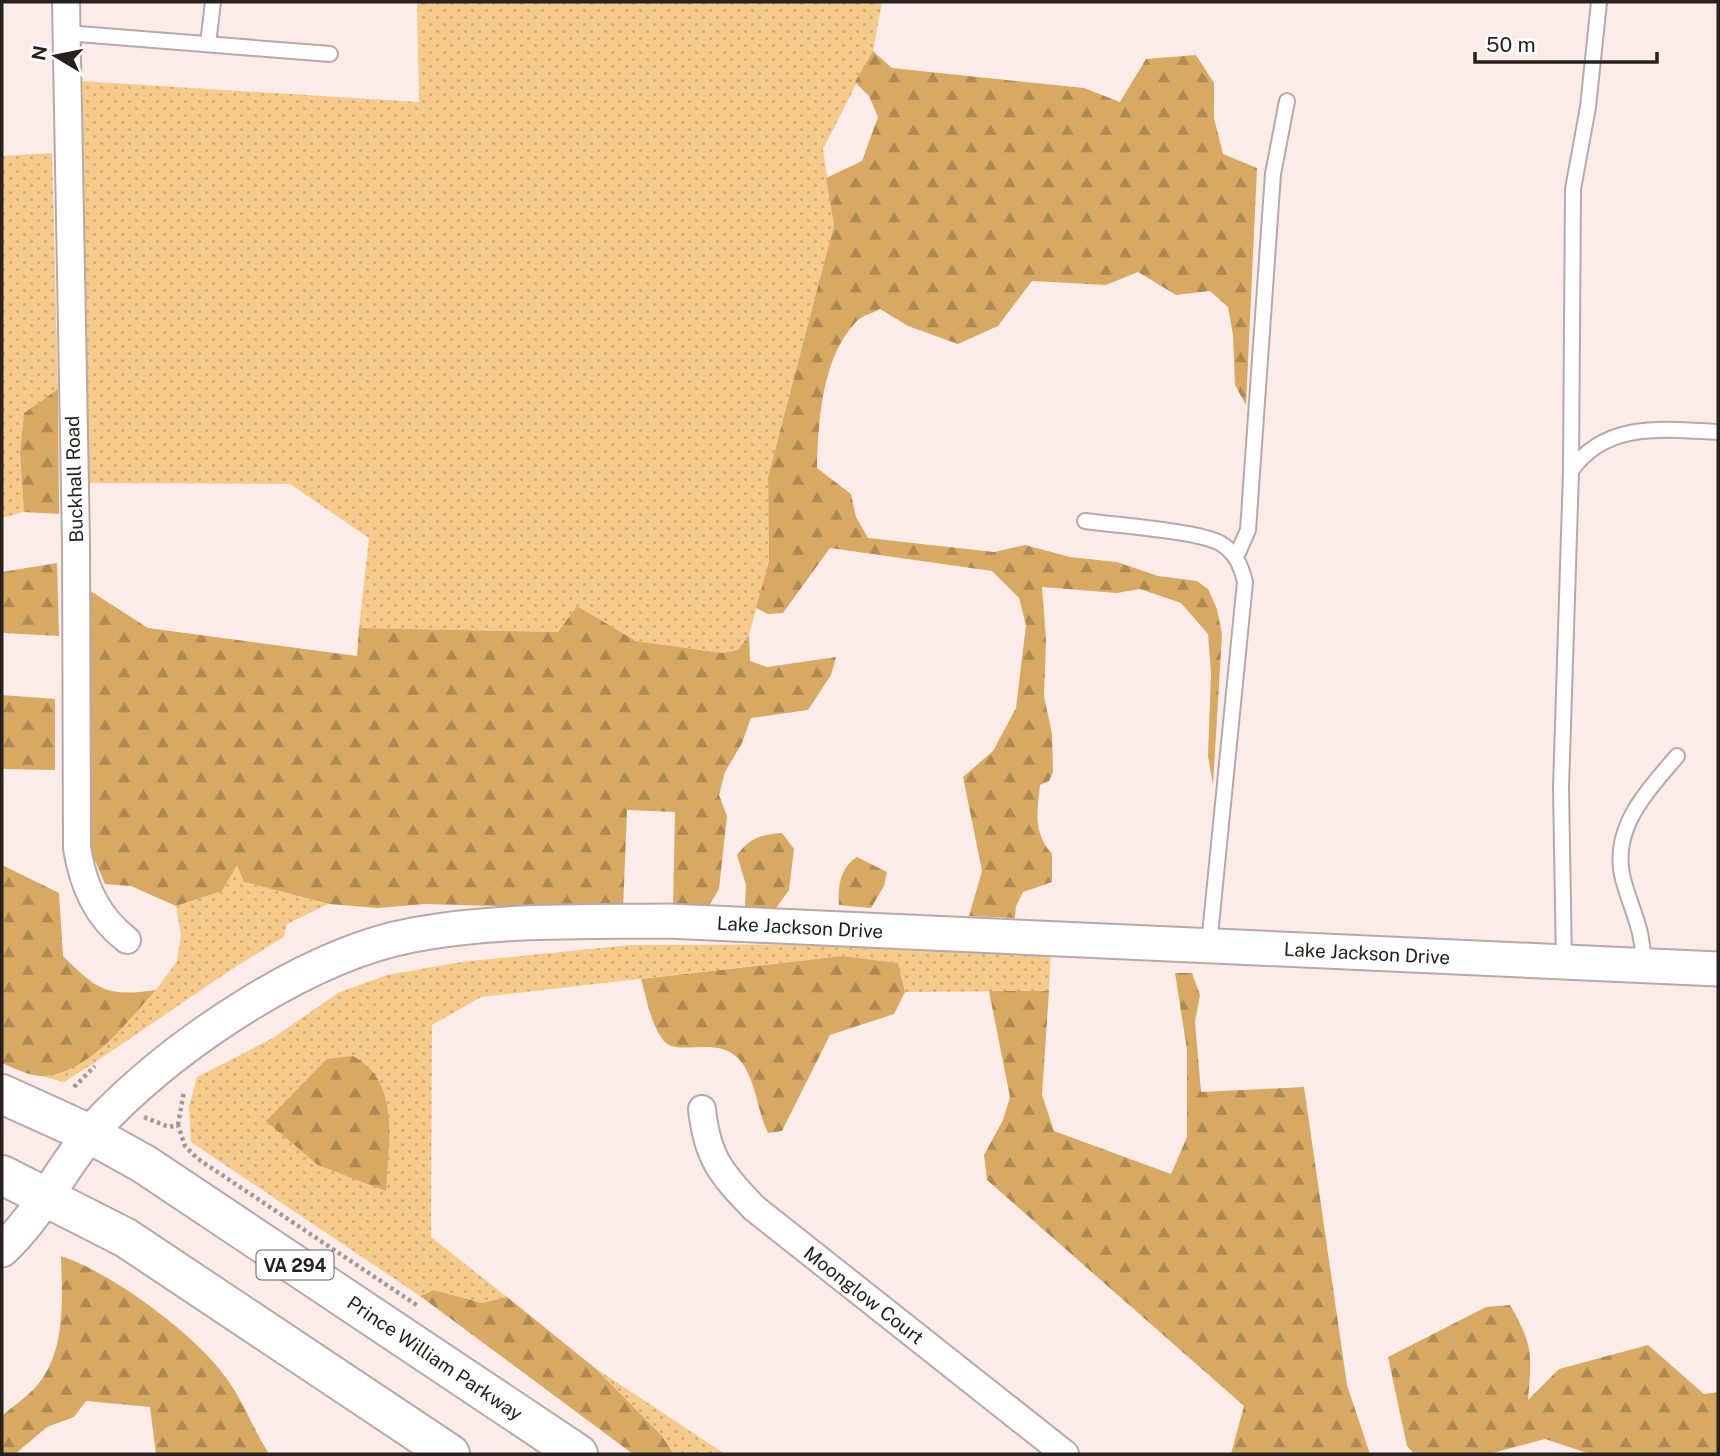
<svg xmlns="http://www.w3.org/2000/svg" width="1720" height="1456" viewBox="0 0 1720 1456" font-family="'Public Sans',sans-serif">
<defs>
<pattern id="grass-dots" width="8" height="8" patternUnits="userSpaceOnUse" patternTransform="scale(1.75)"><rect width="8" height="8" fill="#f5ca8a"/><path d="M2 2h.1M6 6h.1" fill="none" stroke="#d2ad77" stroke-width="1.8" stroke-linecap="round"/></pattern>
<pattern id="forest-firs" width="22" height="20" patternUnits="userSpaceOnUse" patternTransform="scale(1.75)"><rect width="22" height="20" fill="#d7a963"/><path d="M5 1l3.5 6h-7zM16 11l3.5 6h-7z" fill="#ae8951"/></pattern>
</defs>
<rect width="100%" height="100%" fill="#fcece9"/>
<path fill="url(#grass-dots)" d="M 417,2 L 882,2 L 873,51 L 823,149 L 834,225 L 768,477 L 769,561 L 749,635 L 738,650 L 722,653 L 636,641 L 577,606 L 559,632 L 359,628 L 369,538 L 290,484 L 89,483 L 80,81 L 419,102 Z
M 52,153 L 58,389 L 24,413 L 20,453 L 24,512 L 2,518 L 2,156 Z
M 237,864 L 244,882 L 328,904 L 287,924 L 284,937 C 208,982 139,1035 64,1082 L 41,1076 L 65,1071 L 156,990 L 177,961 L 181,935 L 176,906 L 222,891 Z
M 875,944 L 1051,950 L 1049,991 L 905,992 L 898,963 L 842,956 L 481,997 L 432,1025 L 431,1237 L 507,1297 L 482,1303 L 435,1290 L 420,1296 L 191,1142 L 189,1106 L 197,1077 L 273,1038 L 338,993 L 387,975 L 461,962 L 630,945 Z
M 595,1368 L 725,1454 L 674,1454 L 661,1435 Z"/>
<path fill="url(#forest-firs)" d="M 873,51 L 892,68 L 1084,88 L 1120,102 L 1146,59 L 1196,55 L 1214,83 L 1214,118 L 1223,154 L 1257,168 L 1246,405 L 1235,385 L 1233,335 L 1228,307 L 1210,291 L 1176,295 L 1138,272 L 1106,285 L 1032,281 L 998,326 L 958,344 L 908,326 L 880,309 C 873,313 861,316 856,322 C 822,357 818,422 817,468 L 851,494 L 856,517 L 868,538 L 994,552 L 1025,545 L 1070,557 L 1117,562 L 1158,576 L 1197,581 L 1208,589 L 1217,609 L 1222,634 L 1213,785 L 1208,756 L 1211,673 L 1208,634 L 1181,603 L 1140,589 L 1117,593 L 1042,587 L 1046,640 L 1044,696 L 1052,734 L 1053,772 L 1049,781 L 1040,785 C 1037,813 1033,832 1052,854 L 1052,882 L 1023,892 L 1016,906 L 1015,918 L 969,916 L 982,871 L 963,777 L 993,751 L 1016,708 L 1026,625 L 1019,598 L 992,571 L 830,548 L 783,613 L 768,614 L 756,608 L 769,561 L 768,477 L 834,225 L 826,178 L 862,161 L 878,117 L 869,96 L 855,82 Z
M 58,389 L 59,514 L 24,512 L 20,453 L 24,413 Z
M 57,563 L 59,636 L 2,633 L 2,572 Z
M 89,590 L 148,628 L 357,656 L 359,628 L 558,632 L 577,606 L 636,641 L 722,653 L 738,650 L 749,635 L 750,661 L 767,667 L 836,657 L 831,675 L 808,710 L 751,718 L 742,743 L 725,772 L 719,795 L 727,816 L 719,889 L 706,911 L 673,910 L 675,812 L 627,810 L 623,910 L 426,904 L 378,908 L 329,904 L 244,882 L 237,865 L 222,891 L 176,906 L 131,886 L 105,884 L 89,847 Z
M 2,695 L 55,699 L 55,770 L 2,769 Z
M 782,833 L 794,849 L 789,890 L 776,908 L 745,906 L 746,885 L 737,855 C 751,837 761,835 782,833 Z
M 857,857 L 887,872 L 884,886 L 871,908 L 839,905 C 838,886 840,868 857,857 Z
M 2,865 L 59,893 L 63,956 C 98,991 107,997 156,990 C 126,1022 91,1072 44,1076 C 32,1077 13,1068 2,1063 Z
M 842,956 L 898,963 L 905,992 L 894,1014 L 830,1035 L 782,1131 L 768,1133 C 757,1111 756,1077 738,1058 C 715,1035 676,1058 663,1040 C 650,1023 647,999 641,979 Z
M 1175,973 L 1192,973 L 1200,995 L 1195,1022 L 1201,1092 L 1304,1087 L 1347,1385 L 1370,1454 L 1231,1454 L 1244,1406 L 987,1180 L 984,1155 L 1003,1120 L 1010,1097 L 989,991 L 1049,991 L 1042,1095 L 1054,1131 L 1171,1174 L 1187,1137 L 1187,1050 Z
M 353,1056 C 402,1083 388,1144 386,1191 L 318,1165 L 266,1121 L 327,1059 Z
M 61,1256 C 112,1273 192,1332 224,1375 C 242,1398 253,1429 269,1454 L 156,1454 L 150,1407 L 86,1401 L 74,1417 L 47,1427 L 15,1454 L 2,1454 L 2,1416 C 14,1405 33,1393 42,1379 C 66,1344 62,1296 61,1256 Z
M 434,1290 L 482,1303 L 507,1297 L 595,1368 L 661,1435 L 674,1454 L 633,1454 L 420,1296 Z
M 1510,1305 C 1533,1344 1532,1356 1528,1400 L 1559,1369 L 1648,1345 L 1704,1394 L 1718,1392 L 1718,1454 L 1590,1454 L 1545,1439 L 1489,1454 L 1414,1454 L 1407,1446 L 1388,1357 L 1486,1307 Z"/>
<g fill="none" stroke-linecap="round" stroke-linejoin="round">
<defs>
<path id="service" d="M 66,33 L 330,54
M 208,44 L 213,2
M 1571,469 L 1573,189 L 1588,107 L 1599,2
M 1085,521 C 1114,525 1198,531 1220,543 C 1235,552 1241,565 1245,582 L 1209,945
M 1236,557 L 1248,530 L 1273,174 L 1287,101
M 1564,963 L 1561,788 L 1571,471 C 1605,421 1665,429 1718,432
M 1643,965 C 1644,932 1634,916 1625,886 C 1607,832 1645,794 1677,756"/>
<path id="minor" d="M 66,2 L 76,543 L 77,848 C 83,886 97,917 127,940
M 702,1109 C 707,1157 721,1174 754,1208 L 1065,1454"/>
<path id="tertiary" d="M 2,1250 C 44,1211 66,1157 106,1116 C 180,1041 309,954 413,935 C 497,919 583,922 668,921 L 1718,969"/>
<path id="trunk" d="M 2,1094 L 90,1134 L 144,1164 L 578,1454
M 2,1175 L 126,1238 L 450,1454"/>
</defs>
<use href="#service" stroke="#b8a9a7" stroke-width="18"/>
<use href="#minor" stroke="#b8a9a7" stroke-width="30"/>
<use href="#tertiary" stroke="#b8a9a7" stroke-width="37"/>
<use href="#trunk" stroke="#b8a9a7" stroke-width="42"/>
<path stroke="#a49896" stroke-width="4.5" stroke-dasharray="3.5 3.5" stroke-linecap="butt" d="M 74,1087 L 95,1066
M 144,1117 L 169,1127 L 178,1125 L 185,1146 L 198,1159 L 418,1306
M 178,1125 L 184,1091"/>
<use href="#service" stroke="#fff" stroke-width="14"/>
<use href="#minor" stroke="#fff" stroke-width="26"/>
<use href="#tertiary" stroke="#fff" stroke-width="33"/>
<use href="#trunk" stroke="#fff" stroke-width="38"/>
</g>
<g text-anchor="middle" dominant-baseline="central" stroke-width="5" stroke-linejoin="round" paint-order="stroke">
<rect fill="#fefefe" stroke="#676362" stroke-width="2" x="256.5" y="1250.5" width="77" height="29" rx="5"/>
<g font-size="18" font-weight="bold" fill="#26201f">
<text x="295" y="1265">VA 294</text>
</g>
<g font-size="19" fill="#26201f" stroke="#fefefe">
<text transform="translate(74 479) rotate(-92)">Buckhall Road</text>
<text transform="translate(800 927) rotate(3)">Lake Jackson Drive</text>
<text transform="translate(1367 953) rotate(3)">Lake Jackson Drive</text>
<text transform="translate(864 1295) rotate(38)">Moonglow Court</text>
<text transform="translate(435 1358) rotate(34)">Prince William Parkway</text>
</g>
</g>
<rect width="1720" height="1456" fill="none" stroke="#26201f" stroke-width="7"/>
<g transform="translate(56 56) rotate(280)" stroke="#fefefe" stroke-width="5" paint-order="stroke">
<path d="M0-5L12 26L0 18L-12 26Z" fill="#26201f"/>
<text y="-10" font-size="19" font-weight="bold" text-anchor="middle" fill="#26201f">N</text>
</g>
<path d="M1475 52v10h182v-10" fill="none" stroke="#26201f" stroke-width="3.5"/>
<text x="1486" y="52" font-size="21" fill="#26201f" stroke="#fefefe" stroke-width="5" paint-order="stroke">50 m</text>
</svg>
